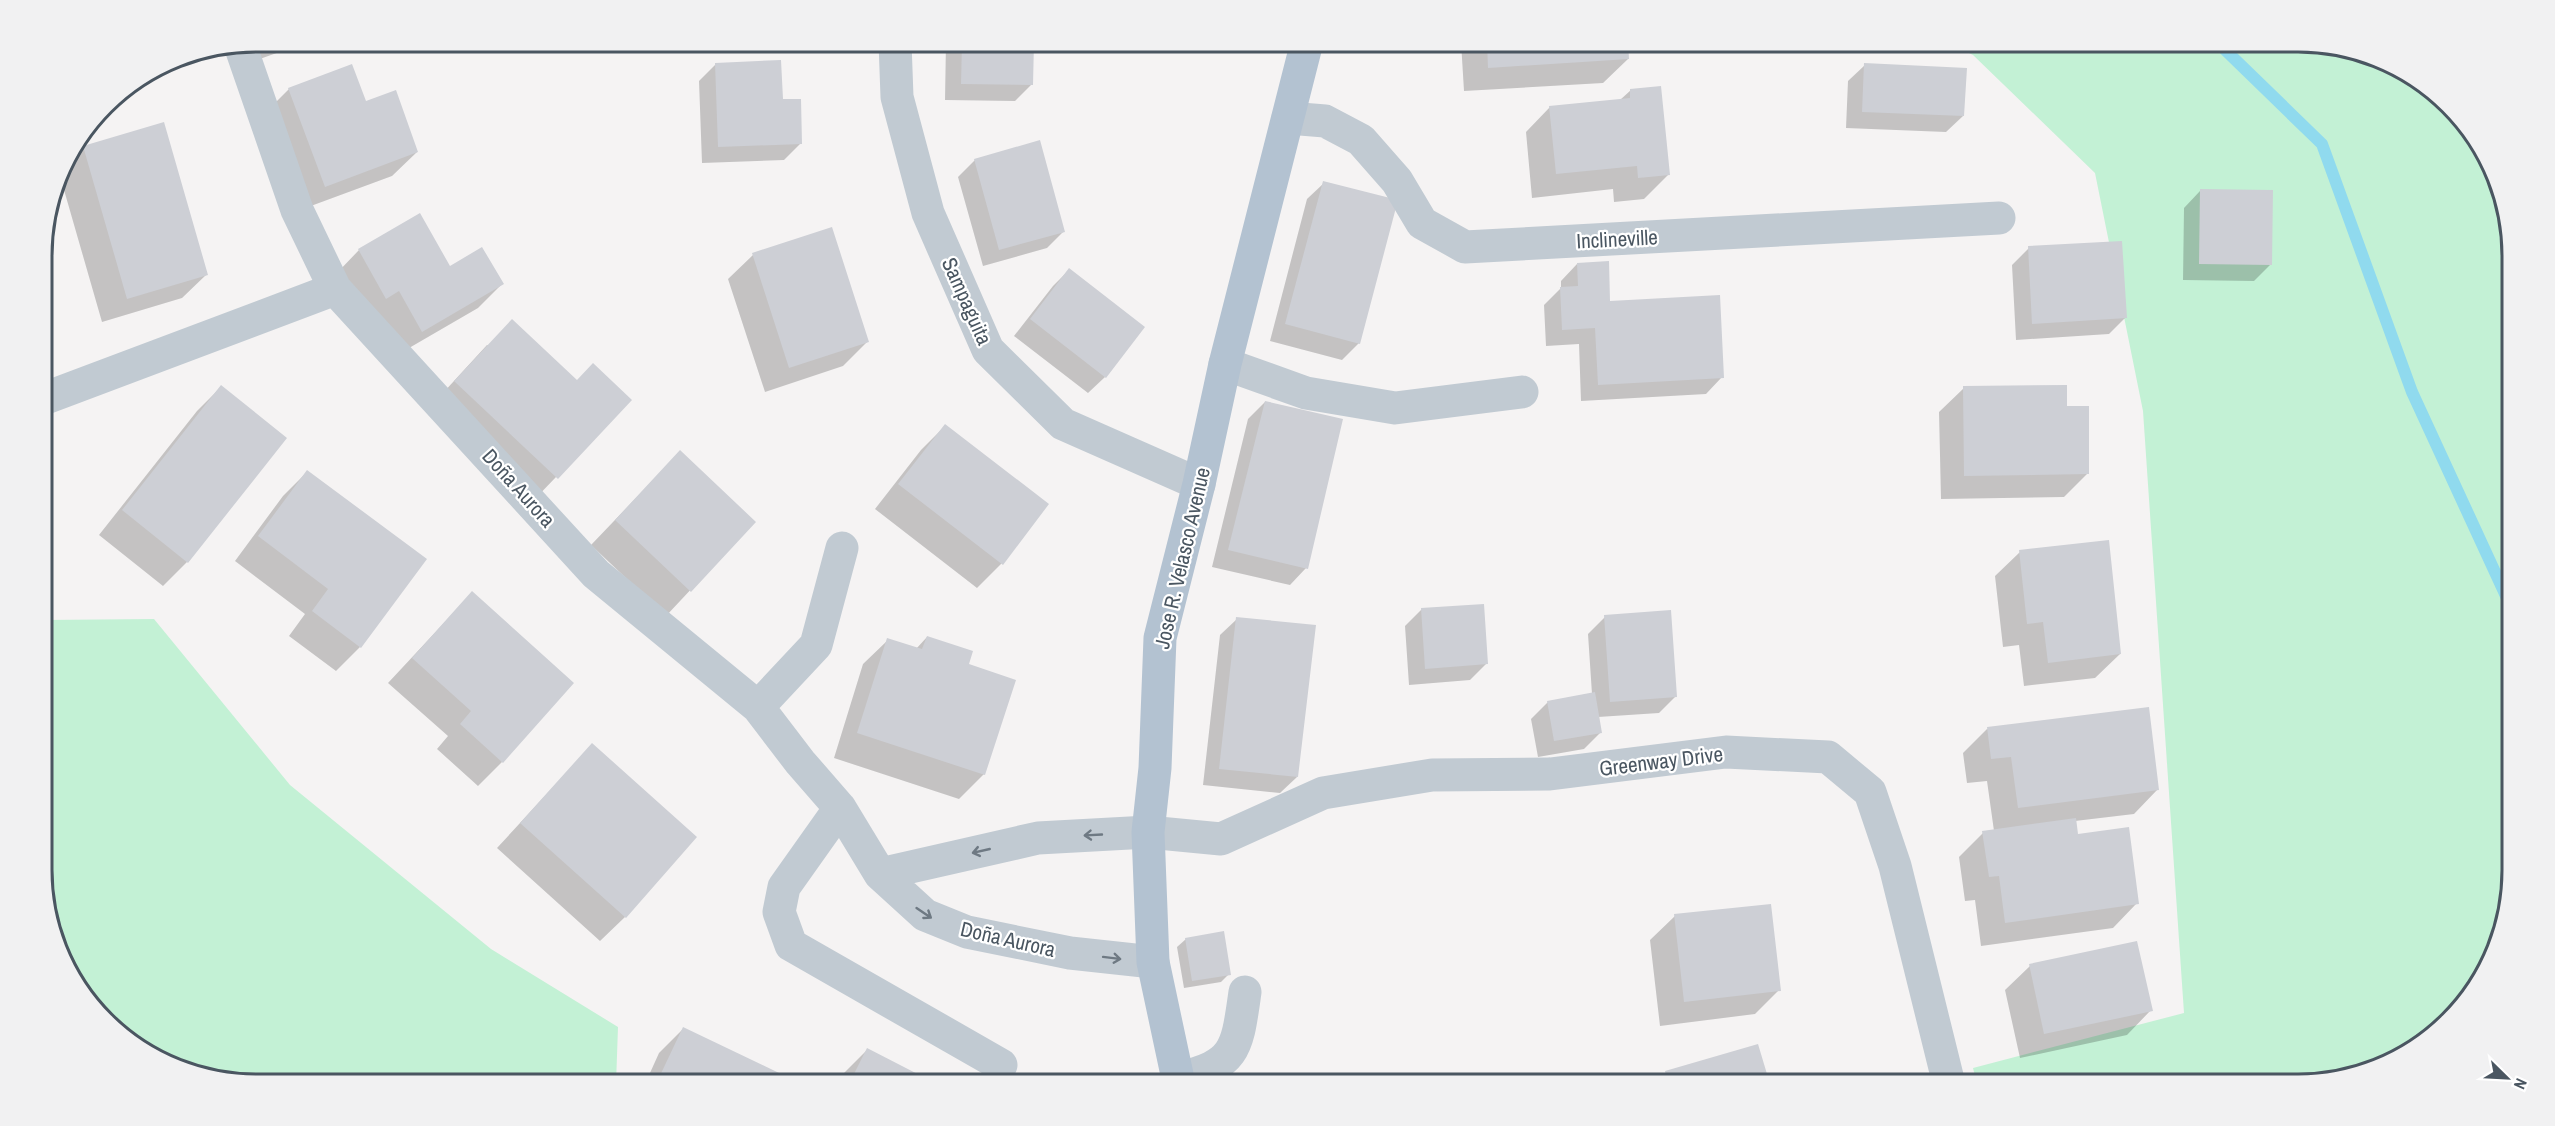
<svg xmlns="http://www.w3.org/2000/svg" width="2555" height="1126" viewBox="0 0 2555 1126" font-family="'Archivo Narrow',sans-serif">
<rect width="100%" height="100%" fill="#f5f3f3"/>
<path fill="#c3f1d5" d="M 1946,42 L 2298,42 L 2380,58 L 2468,126 L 2511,229 L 2513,870 L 2497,951 L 2429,1040 L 2368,1072 L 2312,1084 L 1977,1084 L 1973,1068 L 2184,1013 L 2143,411 L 2095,173 L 1973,55 Z
M 154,619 L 290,785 L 491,949 L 618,1027 L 616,1084 L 257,1084 L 175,1068 L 87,1000 L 44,898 L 43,620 Z"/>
<path fill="#0003" d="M 257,42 L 308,42 L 251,62 L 245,44 Z
M 946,42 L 1033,42 L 1032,84 L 1015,101 L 945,100 Z
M 1461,42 L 1627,42 L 1628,59 L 1603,83 L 1464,91 Z
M 716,64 L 801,143 L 784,160 L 702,163 L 699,81 Z
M 1865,65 L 1963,116 L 1946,132 L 1846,128 L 1848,81 Z
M 289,89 L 417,152 L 392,176 L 300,210 L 265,113 Z
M 1631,90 L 1668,175 L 1644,199 L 1614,202 L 1613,189 L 1532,198 L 1526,132 L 1550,107 L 1620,100 Z
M 163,124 L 207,274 L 182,298 L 102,322 L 60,176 L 62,168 L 83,147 Z
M 975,160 L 1064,231 L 1047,248 L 983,266 L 958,177 Z
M 1324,183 L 1359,343 L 1342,360 L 1270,341 L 1307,199 Z
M 2200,191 L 2271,264 L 2254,281 L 2183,280 L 2184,208 Z
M 2029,248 L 2125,318 L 2109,334 L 2016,340 L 2012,265 Z
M 359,250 L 449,268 L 502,284 L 478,308 L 397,355 L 335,275 Z
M 753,255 L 867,342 L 843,366 L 765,392 L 728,279 Z
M 1577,264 L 1609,302 L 1722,377 L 1706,394 L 1581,401 L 1579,344 L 1546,346 L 1544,305 L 1561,288 L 1561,281 Z
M 1069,270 L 1105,377 L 1088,393 L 1014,336 L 1053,286 Z
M 487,345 L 576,382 L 630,400 L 532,502 L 431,406 Z
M 221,387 L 187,562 L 163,586 L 99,535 L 197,411 Z
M 1964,388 L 2088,473 L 2064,497 L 1941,499 L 1939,412 Z
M 1265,402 L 1306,568 L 1290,585 L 1212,567 L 1248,419 Z
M 945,426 L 1047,505 L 1001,564 L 977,588 L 875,509 L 921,450 Z
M 680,452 L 754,522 L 666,616 L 591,545 Z
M 307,472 L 360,647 L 336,671 L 289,636 L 305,614 L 235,561 L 283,496 Z
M 2020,552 L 2120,654 L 2095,678 L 2024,686 L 2019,645 L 2003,647 L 1995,576 Z
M 472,593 L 502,762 L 478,786 L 437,749 L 448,736 L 388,683 Z
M 1422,609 L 1487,663 L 1470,680 L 1409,685 L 1405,626 Z
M 1605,617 L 1676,696 L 1659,713 L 1598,717 L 1601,732 L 1584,749 L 1538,757 L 1531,719 L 1548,702 L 1592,694 L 1588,634 Z
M 1237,619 L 1297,777 L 1280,793 L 1203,785 L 1220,635 Z
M 927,637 L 967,665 L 984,774 L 959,799 L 834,758 L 863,664 L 888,640 L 916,649 Z
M 1987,729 L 2158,789 L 2134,814 L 2075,821 L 2077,836 L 2137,903 L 2113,928 L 1981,946 L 1975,900 L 1965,901 L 1959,857 L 1983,833 L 1994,831 L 1987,781 L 1967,783 L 1963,753 Z
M 592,745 L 625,917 L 600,941 L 497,848 Z
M 1675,916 L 1779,990 L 1755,1014 L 1660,1026 L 1650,940 Z
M 1186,939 L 1229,974 L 1221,982 L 1184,988 L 1177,947 Z
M 2030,966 L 2151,1010 L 2127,1035 L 2020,1058 L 2005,990 Z
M 683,1029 L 798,1084 L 645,1084 L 659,1053 Z
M 867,1050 L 933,1084 L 838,1084 L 843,1074 Z
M 1665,1073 L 1768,1084 L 1654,1084 Z"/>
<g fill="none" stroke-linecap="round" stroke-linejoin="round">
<path stroke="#90daee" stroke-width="12" d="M 2217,42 L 2322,144 L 2412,392 L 2512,609"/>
</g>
<path fill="#cdcfd5" d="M 962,42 L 1034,42 L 1033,85 L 961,84 Z
M 1487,42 L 1628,42 L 1629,59 L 1488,68 Z
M 781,60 L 783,99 L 801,99 L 802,144 L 718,147 L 715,63 Z
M 1864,63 L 1967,68 L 1964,116 L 1862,112 Z
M 352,64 L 366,101 L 396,90 L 418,152 L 325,187 L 288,88 Z
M 1661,86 L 1670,175 L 1638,178 L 1637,166 L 1556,174 L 1549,106 L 1630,98 L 1630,89 Z
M 164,122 L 208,275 L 127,299 L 83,146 Z
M 1040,140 L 1065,232 L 999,250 L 974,159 Z
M 1323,181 L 1398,200 L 1360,344 L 1285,324 Z
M 2200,189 L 2273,190 L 2272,265 L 2199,264 Z
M 420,213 L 450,266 L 482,247 L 504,284 L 422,332 L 399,291 L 386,299 L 358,249 Z
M 832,227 L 869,342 L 789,368 L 752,253 Z
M 2122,241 L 2127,318 L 2032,324 L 2028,246 Z
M 1609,261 L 1610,301 L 1720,295 L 1724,378 L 1598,385 L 1595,328 L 1562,330 L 1560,287 L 1578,286 L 1577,263 Z
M 1069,268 L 1145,327 L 1106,378 L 1030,319 Z
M 512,319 L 577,380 L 593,363 L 632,400 L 558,479 L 454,381 Z
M 221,385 L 287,438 L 188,563 L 122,510 Z
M 2067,385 L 2067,406 L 2089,406 L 2089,474 L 1964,476 L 1963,386 Z
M 1265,401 L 1343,419 L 1308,569 L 1228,550 Z
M 945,424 L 1049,504 L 1003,565 L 898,484 Z
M 680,450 L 756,522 L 691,592 L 615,520 Z
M 307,470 L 427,559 L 361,648 L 312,611 L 328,589 L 258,536 Z
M 2109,540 L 2121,654 L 2048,663 L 2043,622 L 2027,624 L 2019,550 Z
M 472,591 L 574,683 L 503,763 L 460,724 L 471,711 L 412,658 Z
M 1484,604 L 1488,664 L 1425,669 L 1421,608 Z
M 1671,610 L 1677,697 L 1610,702 L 1604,615 Z
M 1236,617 L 1316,625 L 1298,777 L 1219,769 Z
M 927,636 L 973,651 L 969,664 L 1016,680 L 985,775 L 857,733 L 887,638 L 922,649 Z
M 1595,692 L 1602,733 L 1554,741 L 1547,701 Z
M 2149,707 L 2159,790 L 2018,808 L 2011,757 L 1991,759 L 1987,727 Z
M 592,743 L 697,837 L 626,918 L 520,823 Z
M 2076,818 L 2078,834 L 2129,827 L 2139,904 L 2005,923 L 1999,876 L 1989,877 L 1982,831 Z
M 1771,904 L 1781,991 L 1684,1002 L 1674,914 Z
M 1224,931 L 1231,975 L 1192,981 L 1185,938 Z
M 2137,941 L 2153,1011 L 2044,1034 L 2029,964 Z
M 683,1027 L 802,1084 L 656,1084 Z
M 1758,1044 L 1770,1084 L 1668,1084 L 1665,1071 Z
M 867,1048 L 937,1084 L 849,1084 Z"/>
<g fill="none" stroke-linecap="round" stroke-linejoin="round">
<path stroke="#c1cad2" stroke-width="33" d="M 895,42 L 897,97 L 928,213 L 988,350 L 1063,424 L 1199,484
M 240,45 L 297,210 L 335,289 L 596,574 L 758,707 L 800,762 L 840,808 L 880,874 L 925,915 L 967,932 L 1070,953 L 1153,962
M 1288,118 L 1325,121 L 1361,140 L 1397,181 L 1422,223 L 1465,247 L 1999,218
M 1225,364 L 1306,393 L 1395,408 L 1522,392
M 43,399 L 335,289
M 758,707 L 816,645 L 842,548
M 840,808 L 784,887 L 779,912 L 791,945 L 1001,1065
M 880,874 L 1038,838 L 1148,832 L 1221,839 L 1323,793 L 1432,775 L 1550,774 L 1726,752 L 1828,757 L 1870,792 L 1895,866 L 1949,1084
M 1178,1078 C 1237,1065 1237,1048 1245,992"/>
<path stroke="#b3c2d1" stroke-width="33" d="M 1179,1084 L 1153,962 L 1148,832 L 1155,768 L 1160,638 L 1199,484 L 1225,364 L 1307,42"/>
</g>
<defs><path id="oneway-shaft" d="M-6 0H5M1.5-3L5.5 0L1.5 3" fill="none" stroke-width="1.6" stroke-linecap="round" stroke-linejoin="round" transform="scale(1.5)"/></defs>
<g stroke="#6e7983">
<use href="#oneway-shaft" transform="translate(1093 835) rotate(177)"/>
<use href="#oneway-shaft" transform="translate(981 851) rotate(167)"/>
<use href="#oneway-shaft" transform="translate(924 913) rotate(34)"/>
<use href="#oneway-shaft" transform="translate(1112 958) rotate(7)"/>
</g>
<g text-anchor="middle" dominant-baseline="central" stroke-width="4.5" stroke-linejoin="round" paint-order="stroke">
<g font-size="21" fill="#4a5661" stroke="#fff">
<text transform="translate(1617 239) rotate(-3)">Inclineville</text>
<text transform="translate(967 301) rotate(66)">Sampaguita</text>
<text transform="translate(519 488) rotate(48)">Doña Aurora</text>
<text transform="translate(1182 558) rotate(-77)">Jose R. Velasco Avenue</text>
<text transform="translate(1661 761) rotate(-7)">Greenway Drive</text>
<text transform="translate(1008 939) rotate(13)">Doña Aurora</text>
</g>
</g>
<path d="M0 0H2555V1126H0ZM256 52H2298A204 204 0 0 1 2502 256V870A204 204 0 0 1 2298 1074H256A204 204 0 0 1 52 870V256A204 204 0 0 1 256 52Z" fill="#f1f1f2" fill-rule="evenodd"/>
<path fill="none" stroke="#4a5661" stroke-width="3" d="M256 52H2298A204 204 0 0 1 2502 256V870A204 204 0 0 1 2298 1074H256A204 204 0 0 1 52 870V256A204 204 0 0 1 256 52Z"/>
<g transform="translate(2507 1078) rotate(114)" stroke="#ffffff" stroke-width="4.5" paint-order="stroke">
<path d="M0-4.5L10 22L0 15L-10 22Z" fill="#4a5661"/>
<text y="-9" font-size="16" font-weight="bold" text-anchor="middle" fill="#4a5661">N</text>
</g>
</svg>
